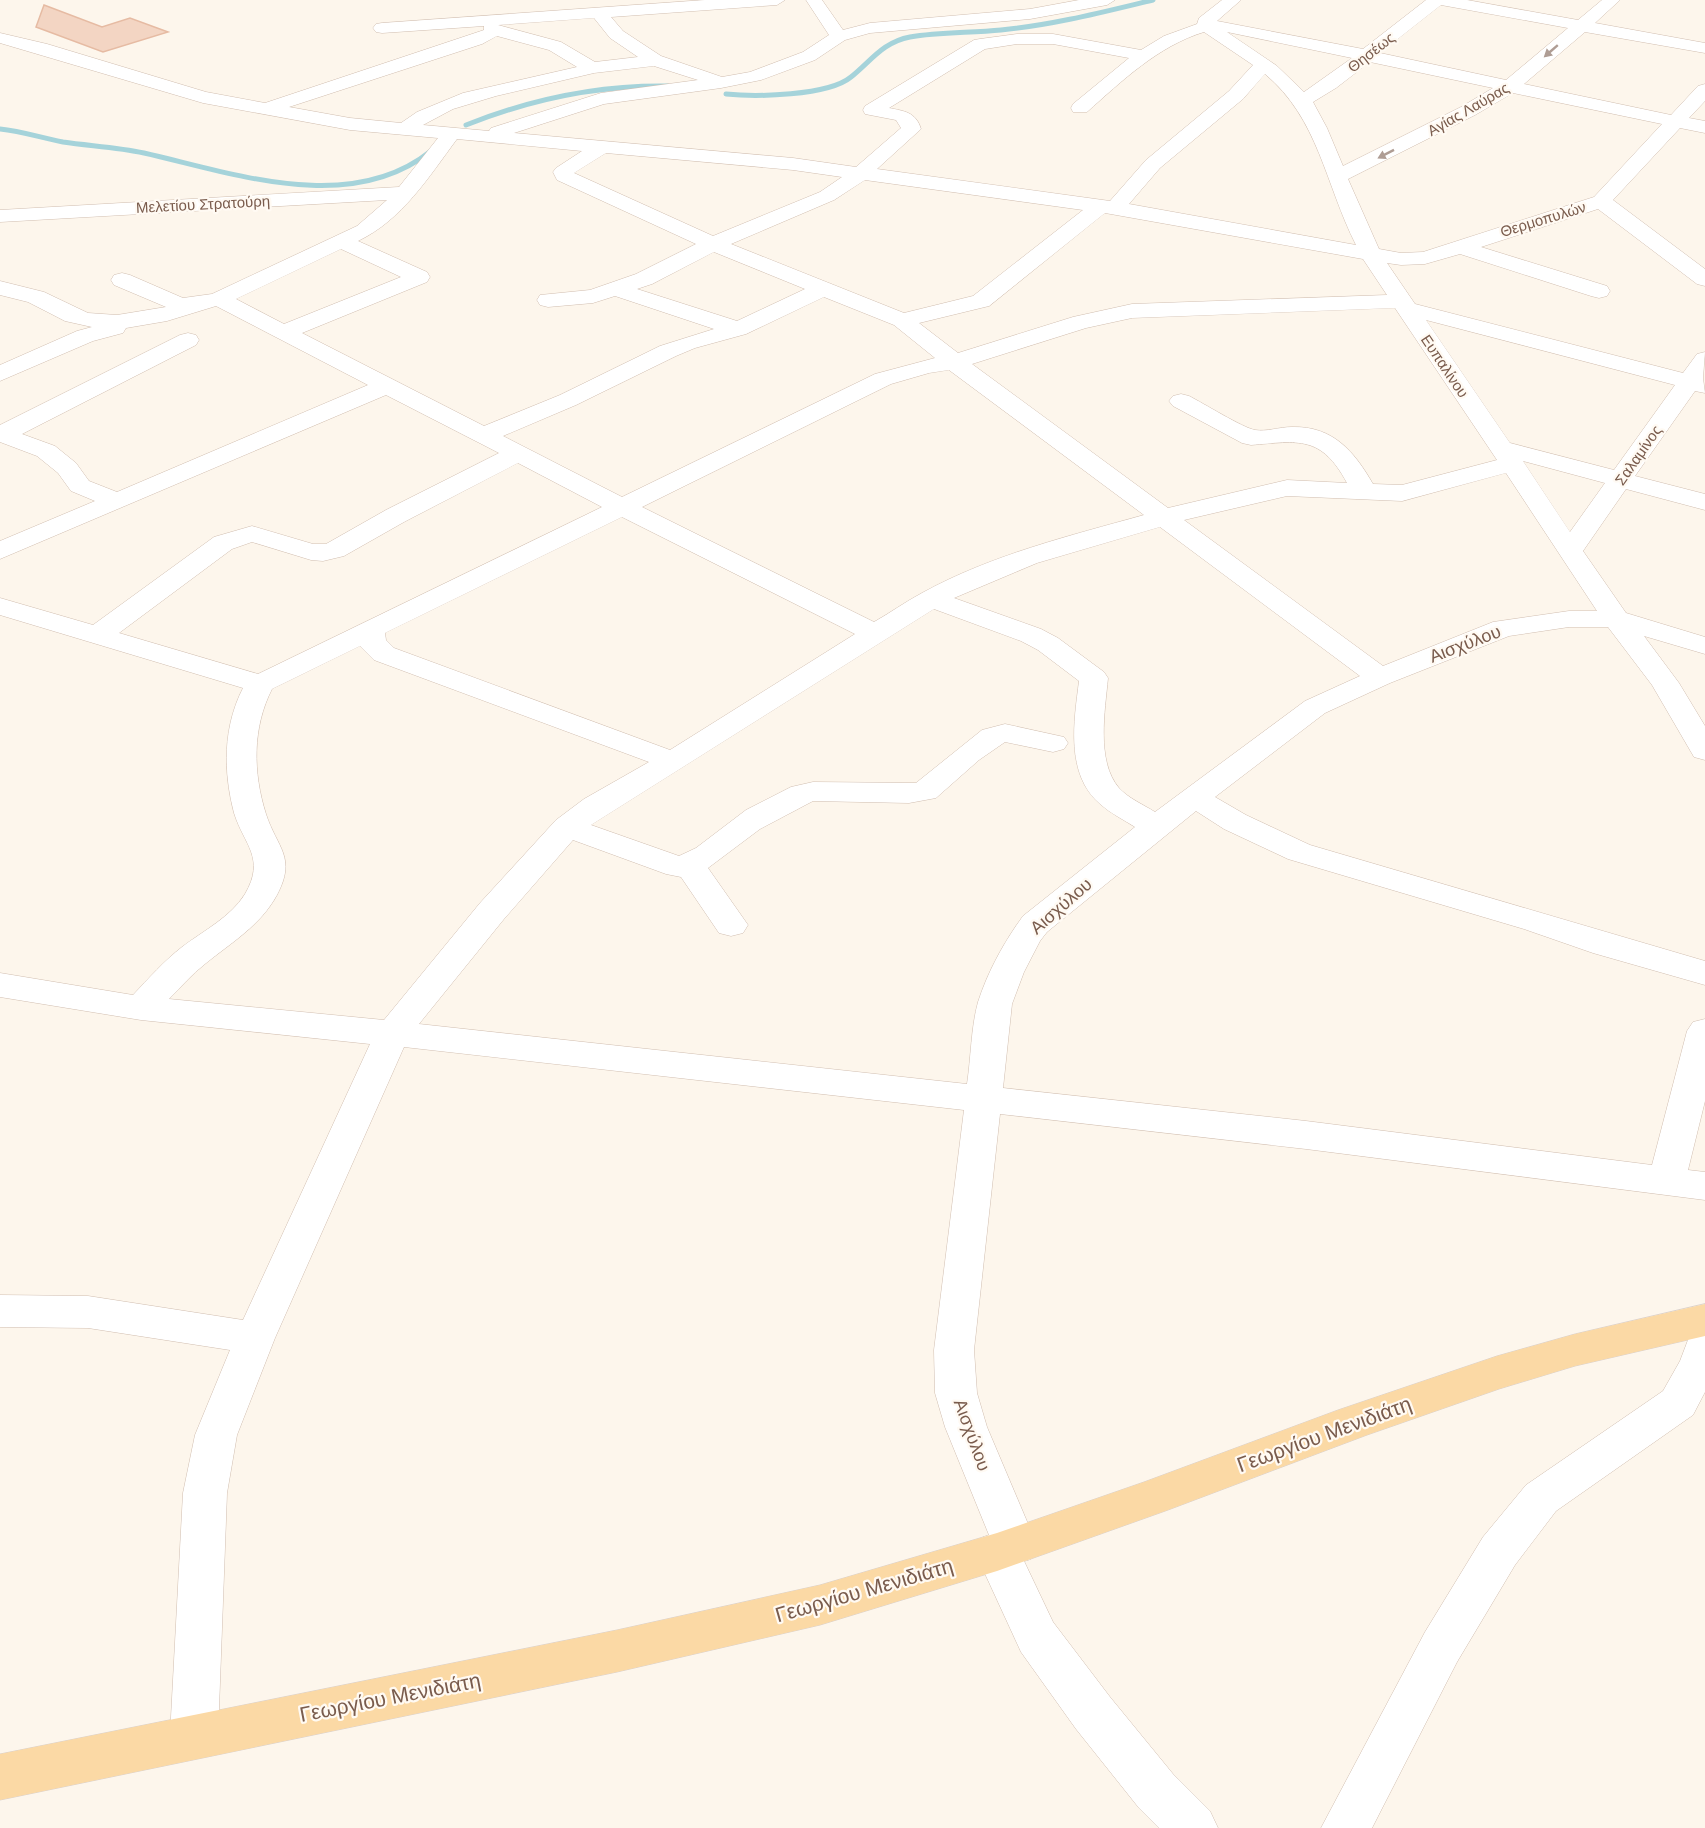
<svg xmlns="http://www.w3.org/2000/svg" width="1705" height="1828" viewBox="0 0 1705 1828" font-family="Helvetica,sans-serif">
<rect width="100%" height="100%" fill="#fdf6ec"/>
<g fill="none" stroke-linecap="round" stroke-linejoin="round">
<path stroke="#a5d3da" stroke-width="5" d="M 726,94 C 755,97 828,96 851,77 C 871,61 883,42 910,37 C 939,32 971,33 1001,30 C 1053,25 1103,12 1153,0
M 466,125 C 531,99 598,85 668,86
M 0,129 C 21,131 42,138 63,142 C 90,146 117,147 144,153 C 233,173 350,216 431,151"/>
</g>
<path fill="#f3d5c3" stroke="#e6bba3" stroke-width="1.5" d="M 44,5 L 102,27 L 130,18 L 168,32 L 103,52 L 36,27 Z"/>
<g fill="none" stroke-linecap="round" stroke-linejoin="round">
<defs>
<path id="minor" d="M 705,0 L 785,0 L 777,5 L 611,17 L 623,31 L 661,56 L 722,77 L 750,72 L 803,52 L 829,35 L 806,0 L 822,0 L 843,30 L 870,23 L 1030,9 L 1079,0 L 1115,0 L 1107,5 L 1030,19 L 870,33 L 845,40 L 815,60 L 761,80 L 721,88 L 604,104 L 514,133 L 793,158 L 856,167 L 901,128 L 896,120 L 865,114 L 863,110 L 865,106 L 974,40 L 980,39 L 1017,34 L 1053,34 L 1141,50 L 1164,36 L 1197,24 L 1199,18 L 1222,0 L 1241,0 L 1217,21 L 1363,49 L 1426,0 L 1467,0 L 1578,20 L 1602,0 L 1620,0 L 1595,23 L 1705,43 L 1705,53 L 1585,32 L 1524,84 L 1671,115 L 1698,86 L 1705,84 L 1705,101 L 1689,118 L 1705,121 L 1705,133 L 1680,128 L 1613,200 L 1705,269 L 1705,286 L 1697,284 L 1598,209 L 1481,247 L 1607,286 L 1610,291 L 1607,296 L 1599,298 L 1591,296 L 1460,254 L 1425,264 L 1401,265 L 1387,263 L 1415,304 L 1683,373 L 1697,354 L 1705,352 L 1703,378 L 1705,393 L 1695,391 L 1635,476 L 1705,494 L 1705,510 L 1626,489 L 1583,551 L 1626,613 L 1705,637 L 1705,654 L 1644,636 L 1679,683 L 1705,726 L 1705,760 L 1694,757 L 1652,685 L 1608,627 L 1569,627 L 1509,636 L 1390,683 L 1325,713 L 1215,797 L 1246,815 L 1310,845 L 1705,961 L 1705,985 L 1593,953 L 1524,929 L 1288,859 L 1224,829 L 1196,811 L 1047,932 L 1040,941 L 1024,972 L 1012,1004 L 1003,1088 L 1306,1121 L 1652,1165 L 1687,1031 L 1693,1022 L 1705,1019 L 1705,1101 L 1688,1170 L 1705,1172 L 1705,1200 L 1306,1149 L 1000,1114 L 974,1350 L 977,1393 L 987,1427 L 1037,1545 L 1031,1559 L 1024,1561 L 1053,1622 L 1110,1697 L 1173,1774 L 1210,1811 L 1218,1828 L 1159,1828 L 1139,1808 L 1076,1729 L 1021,1652 L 975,1552 L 981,1538 L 989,1535 L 945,1427 L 935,1393 L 934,1350 L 964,1110 L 404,1047 L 275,1338 L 237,1435 L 227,1493 L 218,1736 L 211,1752 L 194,1758 L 177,1752 L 170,1736 L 183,1493 L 195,1435 L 230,1350 L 88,1328 L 0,1327 L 0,1295 L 88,1296 L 243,1320 L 370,1044 L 141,1020 L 0,997 L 0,973 L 133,995 C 149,978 164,961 182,947 C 203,931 231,917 245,894 C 266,858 244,845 234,813 C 223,771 223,727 243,688 L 0,615 L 0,598 L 93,625 L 214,537 L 252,526 L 313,544 L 326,544 L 386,510 L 499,453 L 386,395 L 0,559 L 0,541 L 95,501 L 71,491 L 58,473 L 37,456 L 0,442 L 0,425 L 180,335 L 188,333 L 196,335 L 199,340 L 196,345 L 22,434 L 55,446 L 76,463 L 89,481 L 117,492 L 368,385 L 216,306 L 167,321 L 126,328 L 123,333 L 93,341 L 0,381 L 0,365 L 77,331 L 92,327 L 65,321 L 28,302 L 0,295 L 0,281 L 44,292 L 88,313 L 117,315 L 166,307 L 114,285 L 111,280 L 114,275 L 122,273 L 130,275 L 183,298 L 212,294 L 357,226 L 387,200 L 0,222 L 0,210 L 399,187 L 438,138 L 350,130 L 203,103 L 0,43 L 0,33 L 47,44 L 206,92 L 265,103 L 484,30 L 484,26 L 382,33 L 376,32 L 373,28 L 376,24 L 382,23 ZM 1441,5 L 1568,28 L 1506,80 L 1380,53 ZM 594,18 L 610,38 L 638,57 L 595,62 L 561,42 L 498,25 ZM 1204,32 L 1253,65 L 1229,91 L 1146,160 L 1110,201 L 877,169 L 921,129 C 916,112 904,111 889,108 L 985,49 L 1017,44 L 1053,44 L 1129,58 L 1073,104 L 1071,108 L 1073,112 L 1087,112 C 1122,81 1158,46 1204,32 ZM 1227,32 L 1352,58 L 1304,92 L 1277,66 ZM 497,36 L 549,50 L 577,67 L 463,93 L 417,112 L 401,123 L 350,118 L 289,107 L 482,44 ZM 1370,62 L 1493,88 L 1461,107 L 1343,166 L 1327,128 L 1313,102 L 1336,88 ZM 654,66 L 698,80 L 601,93 L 491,128 L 489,131 L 423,125 L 453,109 L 496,96 L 594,73 ZM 1265,74 C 1319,119 1325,184 1356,245 L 1129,204 L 1160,168 L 1243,99 ZM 1513,93 L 1662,124 L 1594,197 L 1423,252 L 1401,253 L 1379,249 L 1348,179 L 1475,115 ZM 457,139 L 582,151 L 556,168 L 553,172 L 557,180 L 696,244 L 636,274 L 590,290 L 540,295 L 537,300 L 540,305 L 548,307 L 593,303 L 615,296 L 714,329 L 660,346 L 560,395 L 484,426 L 302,333 L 427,282 L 430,277 L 427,272 L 358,241 C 402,220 428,178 457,139 ZM 606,153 L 793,170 L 842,177 L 820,192 L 713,236 L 574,173 ZM 865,180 L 1083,210 L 973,296 L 904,313 L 731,244 L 834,200 ZM 1105,213 L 1363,259 L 1387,295 L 1132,304 L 1073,317 L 958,353 L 919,323 L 989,306 ZM 341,249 L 401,277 L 284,324 L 236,299 ZM 714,252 L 805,289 L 737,321 L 637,289 L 652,284 ZM 824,297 L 894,325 L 935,358 L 875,374 L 622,497 L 503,436 L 576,405 L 676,356 L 695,348 L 746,334 ZM 1395,308 L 1497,460 L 1402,485 L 1373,484 C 1354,451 1333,426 1292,427 C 1280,427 1266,432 1255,430 C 1243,428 1203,403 1189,396 L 1181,394 L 1173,396 L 1169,401 L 1173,406 L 1242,443 L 1251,445 C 1299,441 1321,435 1347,483 L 1287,480 L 1168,508 L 972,364 L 1086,328 L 1132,318 ZM 1426,320 L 1675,385 L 1614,470 L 1510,443 ZM 949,370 L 1144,515 C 1069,536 991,555 922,593 C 905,602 890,613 874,622 L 642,507 L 891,384 L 929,373 ZM 1523,461 L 1605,483 L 1570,532 ZM 518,463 L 602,507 L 258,674 L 119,633 L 232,549 L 252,542 L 311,560 L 323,561 L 344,556 L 404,522 ZM 1506,473 L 1597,611 L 1569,611 L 1493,622 L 1383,666 L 1184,520 L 1287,496 L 1402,501 ZM 622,517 L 855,634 L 670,750 L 394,648 L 386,640 L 385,633 ZM 1160,527 L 1360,676 L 1305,701 L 1155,812 C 1144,805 1128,798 1119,788 C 1096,761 1105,711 1108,678 L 1104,672 L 1058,638 L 1041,629 L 954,598 L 1037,563 ZM 934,609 L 1021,641 L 1038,650 L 1079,681 C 1074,721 1065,774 1100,804 C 1110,813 1124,820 1135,827 L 1023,916 C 1004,942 988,971 978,1002 C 971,1027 971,1058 967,1084 L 419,1024 L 504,919 L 573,840 L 666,874 L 681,877 L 719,933 L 731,936 L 743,933 L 748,925 L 708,868 L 760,829 L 813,801 L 909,803 L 936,798 L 979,760 L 1005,742 L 1053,752 L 1064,749 L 1068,743 L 1064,737 L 1005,724 L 982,730 L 916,783 L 813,782 L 791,787 L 746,810 L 696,848 L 679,856 L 591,825 ZM 360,646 L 374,660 L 649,762 L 584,799 L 556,820 L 480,903 L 384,1020 L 169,999 C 181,987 192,974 205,964 C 232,942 260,926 277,895 C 297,857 277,848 266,814 C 253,773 252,728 272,689 Z
M 1705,1328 L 1705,1392 L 1693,1415 L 1556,1511 L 1515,1565 L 1457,1662 L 1372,1828 L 1321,1828 L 1425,1632 L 1483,1537 L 1526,1485 L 1663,1391 L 1680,1361 L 1691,1332 Z"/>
<path id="major" d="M 1705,1304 L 1705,1336 L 1575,1366 L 1499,1389 L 1367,1435 L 1168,1510 L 997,1571 L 820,1625 L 617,1672 L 0,1800 L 0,1754 L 617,1630 L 820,1585 L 997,1533 L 1144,1482 L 1338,1410 L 1497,1356 L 1575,1334 Z"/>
</defs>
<use href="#minor" stroke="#d1beb0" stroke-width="1"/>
<use href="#major" stroke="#dad1cd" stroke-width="1"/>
<use href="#minor" fill="#fff" fill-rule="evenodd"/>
<use href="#major" fill="#fbd9a5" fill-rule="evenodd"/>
</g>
<defs><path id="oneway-solid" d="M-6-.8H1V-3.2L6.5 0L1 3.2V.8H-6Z" transform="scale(1.5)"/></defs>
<g fill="#af9d94">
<use href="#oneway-solid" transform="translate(1551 51) rotate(139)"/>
<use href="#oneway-solid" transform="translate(1386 154) rotate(153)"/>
</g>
<g text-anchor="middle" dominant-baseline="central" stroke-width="4.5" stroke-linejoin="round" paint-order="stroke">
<g font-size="15" fill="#7a5c4d" stroke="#fffaf3">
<text transform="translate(1371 52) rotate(-38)">Θησέως</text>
<text transform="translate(1468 109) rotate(-30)">Αγίας Λαύρας</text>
<text transform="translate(203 204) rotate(-3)">Μελετίου Στρατούρη</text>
<text transform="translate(1543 219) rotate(-17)">Θερμοπυλών</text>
<text transform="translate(1445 366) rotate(56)">Ευπαλίνου</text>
<text transform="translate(1638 455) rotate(-55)">Σαλαμίνος</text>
</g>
<g font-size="18" fill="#7a5c4d" stroke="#fffaf3">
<text transform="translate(1465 644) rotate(-21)">Αισχύλου</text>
<text transform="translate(1061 906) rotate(-41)">Αισχύλου</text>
<text transform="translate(972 1435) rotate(70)">Αισχύλου</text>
</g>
<g font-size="21" fill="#7a5c4d" stroke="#fffaf3">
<text transform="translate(1324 1434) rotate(-20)">Γεωργίου Μενιδιάτη</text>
<text transform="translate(864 1590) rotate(-16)">Γεωργίου Μενιδιάτη</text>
<text transform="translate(390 1697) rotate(-11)">Γεωργίου Μενιδιάτη</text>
</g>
</g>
</svg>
